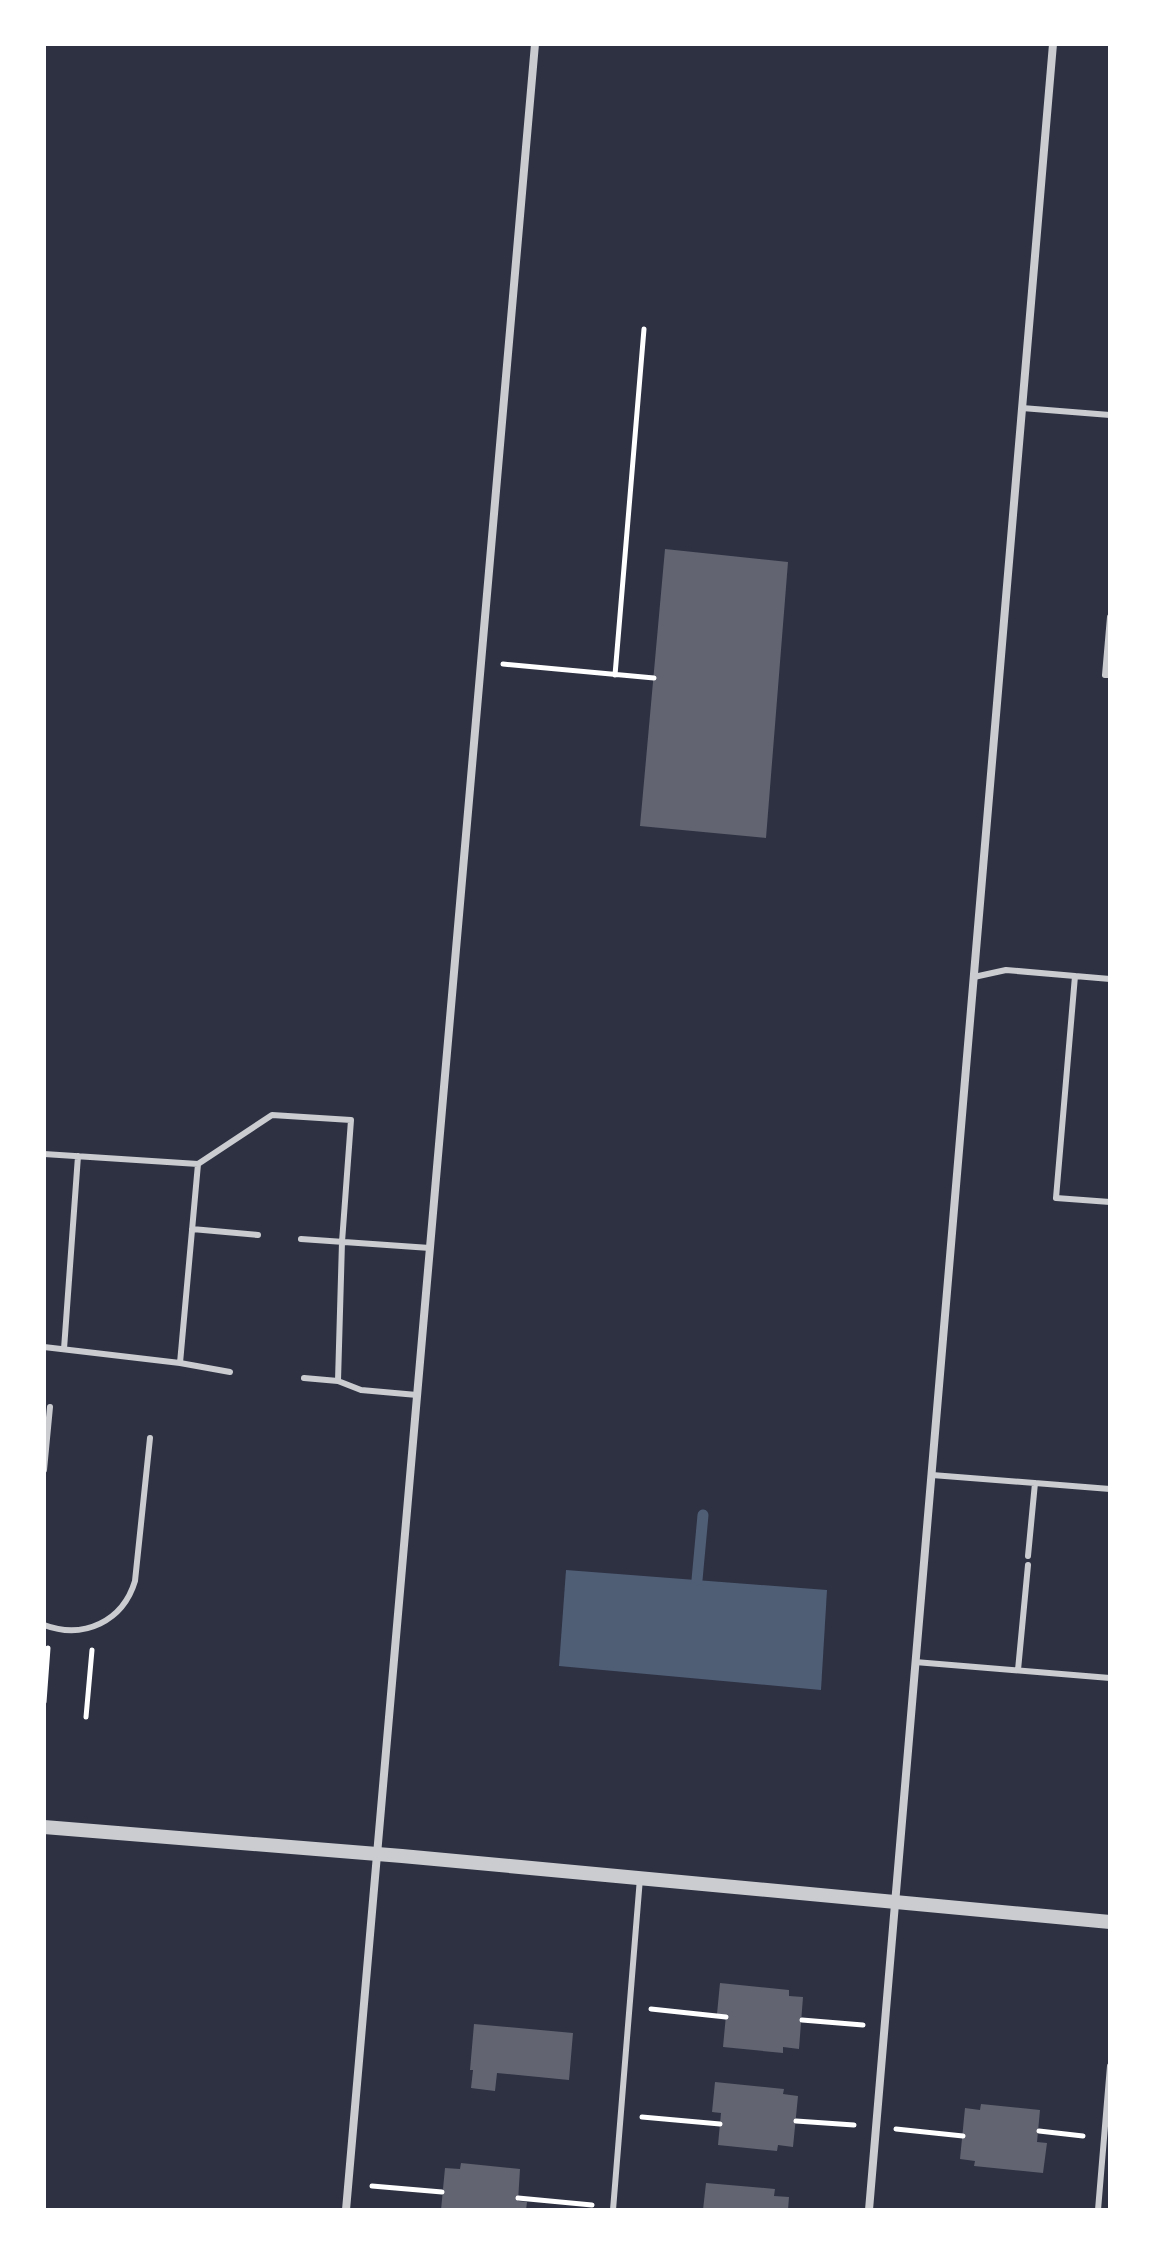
<svg xmlns="http://www.w3.org/2000/svg" width="1154" height="2254" viewBox="0 0 1154 2254" font-family="'Crimson Pro',serif">
<rect width="100%" height="100%" fill="#2d3142"/>
<path fill="#4f5d75" d="M 566,1570 L 827,1590 L 821,1690 L 559,1666 Z"/>
<g fill="none" stroke-linecap="round" stroke-linejoin="round">
<path stroke="#4f5d75" stroke-width="11" d="M 697,1580 L 703,1515"/>
</g>
<path fill="#626471" d="M 665,549 L 788,562 L 766,838 L 640,826 Z
M 720,1983 L 789,1990 L 789,1996 L 803,1997 L 799,2049 L 783,2047 L 783,2053 L 723,2047 L 726,2015 L 717,2014 Z
M 474,2024 L 573,2033 L 569,2080 L 497,2073 L 495,2091 L 471,2088 L 473,2070 L 470,2070 Z
M 715,2082 L 784,2089 L 783,2094 L 798,2096 L 793,2147 L 778,2145 L 777,2151 L 718,2145 L 721,2113 L 712,2112 Z
M 981,2104 L 1040,2110 L 1037,2142 L 1047,2143 L 1043,2173 L 974,2166 L 975,2161 L 960,2159 L 965,2108 L 980,2110 Z
M 461,2163 L 520,2169 L 518,2201 L 527,2202 L 526,2210 L 441,2210 L 445,2168 L 460,2169 Z
M 706,2183 L 775,2189 L 774,2196 L 789,2197 L 788,2210 L 703,2210 Z"/>
<g fill="none" stroke-linecap="round" stroke-linejoin="round">
<path stroke="#fff" stroke-width="5" d="M 503,664 L 654,678
M 615,675 L 644,329
M 44,1702 L 48,1648
M 86,1717 L 92,1650
M 651,2009 L 726,2017
M 802,2020 L 863,2025
M 642,2117 L 720,2124
M 796,2121 L 854,2125
M 896,2129 L 963,2136
M 1039,2131 L 1083,2136
M 372,2186 L 442,2192
M 518,2198 L 592,2205"/>
<path stroke="#caccd0" stroke-width="6" d="M 1022,408 L 1110,415
M 1110,617 L 1105,675 L 1110,675
M 1075,976 L 1110,979
M 974,977 L 1006,970 L 1075,976 L 1056,1198 L 1110,1202
M 44,1154 L 198,1164
M 192,1229 L 258,1235
M 301,1239 L 430,1248
M 44,1347 L 180,1363 L 198,1164 L 272,1115 L 351,1120 L 342,1242 L 338,1381 L 361,1390 L 417,1395
M 64,1349 L 78,1156
M 180,1363 L 230,1372
M 304,1378 L 338,1381
M 44,1470 L 50,1407
M 932,1475 L 1110,1489
M 1028,1556 L 1035,1483
M 44,1625 C 84,1640 123,1621 135,1581 L 150,1438
M 915,1662 L 1110,1678
M 1018,1670 L 1028,1565
M 613,2210 L 640,1878
M 1098,2210 L 1110,2066"/>
<path stroke="#caccd0" stroke-width="8" d="M 346,2210 L 535,44
M 869,2210 L 1053,44"/>
<path stroke="#caccd0" stroke-width="14" d="M 44,1827 L 402,1856 L 1110,1922"/>
</g>
<rect width="1154" height="2254" fill="none" stroke="#ffffff" stroke-width="92"/>
</svg>
